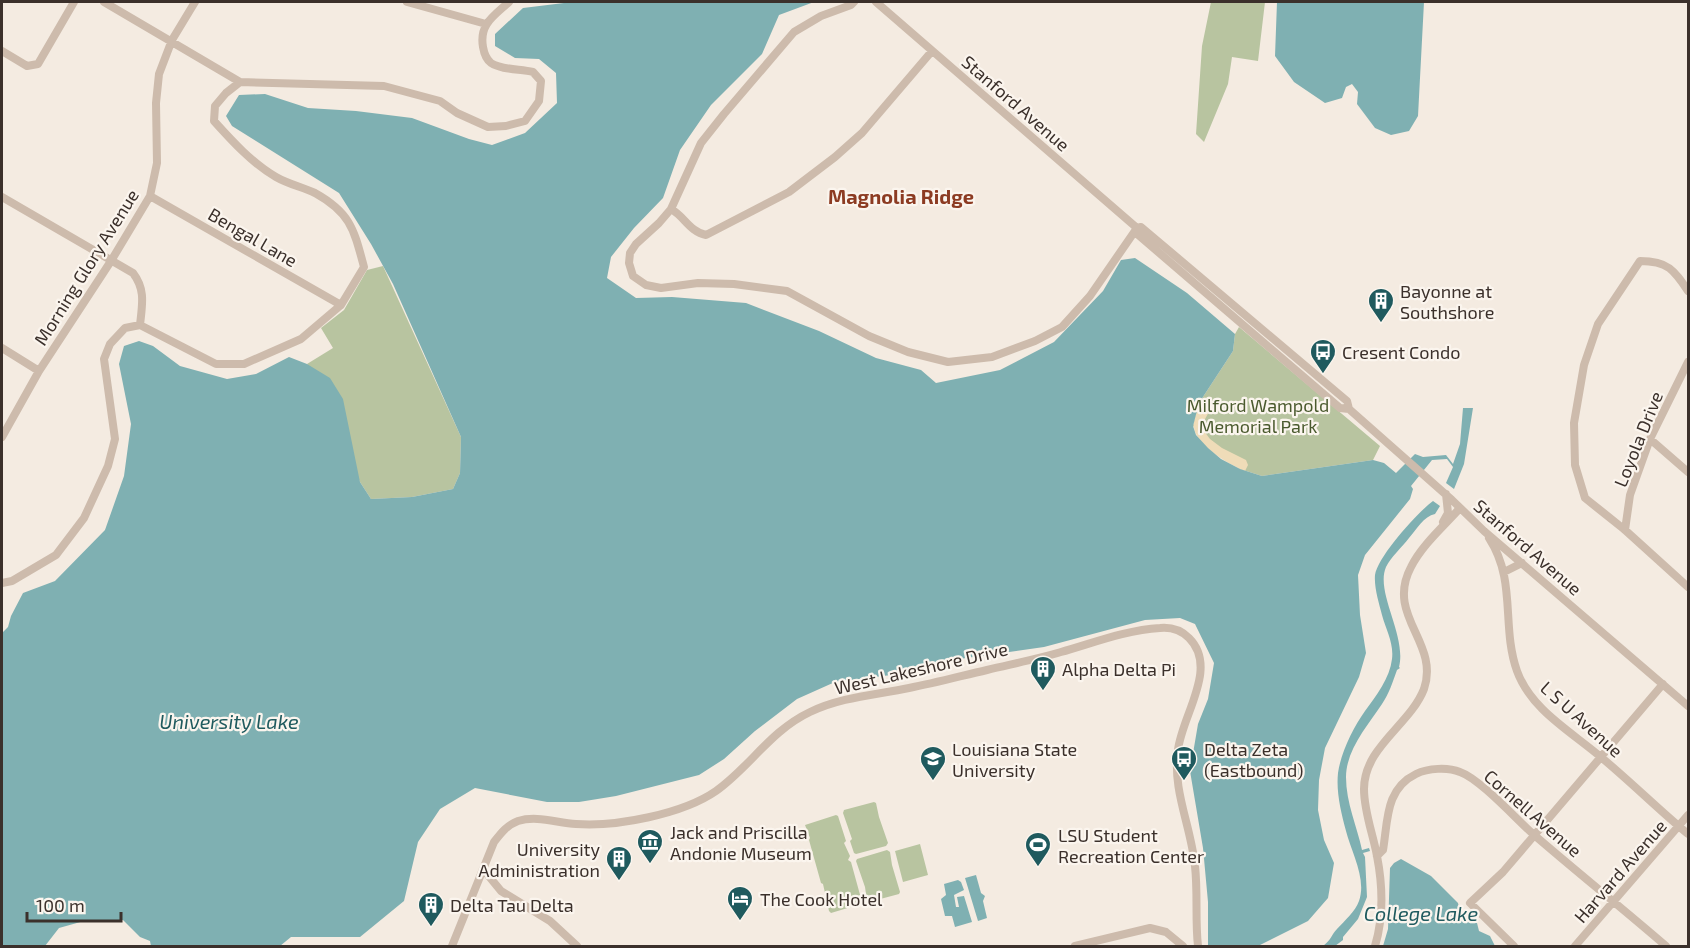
<svg xmlns="http://www.w3.org/2000/svg" width="1690" height="948" viewBox="0 0 1690 948" font-family="'Exo 2',sans-serif">
<rect width="100%" height="100%" fill="#f4ebe1"/>
<path fill="#b8c4a0" d="M 1211,2 L 1265,2 L 1258,61 L 1232,57 L 1228,84 L 1204,142 L 1196,134 L 1202,46 Z
M 383,266 L 461,437 L 460,473 L 453,489 L 412,497 L 371,499 L 360,482 L 307,364 L 333,348 L 321,328 L 344,310 L 367,270 Z
M 1239,327 L 1380,446 L 1373,460 L 1262,476 L 1240,469 L 1193,426 L 1199,403 L 1233,351 L 1235,334 Z
M 874,802 L 876,803 L 879,817 L 888,843 L 886,846 L 856,854 L 854,853 L 850,841 L 852,839 L 843,813 L 844,810 Z
M 836,815 L 838,816 L 846,841 L 844,843 L 850,856 L 848,860 L 851,862 L 862,902 L 861,904 L 831,913 L 829,911 L 823,884 L 821,883 L 809,840 L 810,838 L 805,825 Z
M 920,844 L 928,875 L 903,882 L 895,851 Z
M 887,850 L 890,852 L 892,865 L 900,892 L 899,894 L 869,902 L 867,901 L 865,887 L 856,861 L 857,859 Z"/>
<path fill="#efdcb8" d="M 1199,405 L 1209,412 L 1205,419 L 1204,431 L 1210,439 L 1222,448 L 1246,460 L 1248,465 L 1245,471 C 1230,465 1197,446 1194,428 C 1193,421 1197,412 1199,405 Z"/>
<path fill="#7fb0b2" d="M 572,2 L 814,2 L 779,15 L 762,54 L 711,105 L 680,150 L 663,198 L 634,228 L 611,257 L 607,278 L 636,298 L 672,297 L 746,303 L 819,331 L 876,358 L 921,370 L 936,383 L 1000,370 L 1054,342 L 1103,291 L 1121,260 L 1135,258 L 1187,293 L 1235,334 L 1233,351 L 1199,403 L 1193,426 L 1196,435 L 1208,448 L 1221,459 L 1240,469 L 1262,476 L 1373,460 L 1384,463 L 1396,473 L 1415,454 L 1423,457 L 1446,455 L 1453,464 L 1460,444 L 1463,408 L 1473,408 L 1464,464 L 1454,489 L 1446,483 L 1453,467 L 1447,459 L 1432,460 L 1411,486 L 1413,489 L 1410,499 L 1365,555 L 1358,575 L 1360,615 L 1366,653 L 1359,677 L 1325,748 L 1319,780 L 1318,810 L 1324,840 L 1334,863 L 1328,898 L 1308,921 L 1258,946 L 1208,946 L 1208,902 L 1203,848 L 1190,771 L 1198,724 L 1208,699 L 1214,663 L 1195,624 L 1180,618 L 1145,620 L 1044,647 L 945,661 L 907,673 L 835,682 L 797,699 L 755,731 L 724,759 L 699,775 L 616,796 L 579,802 L 547,802 L 475,788 L 440,809 L 418,842 L 404,901 L 360,937 L 291,937 L 280,946 L 151,946 L 150,941 L 140,937 L 123,920 L 84,921 L 59,928 L 45,946 L 2,946 L 2,633 L 8,627 L 11,616 L 23,593 L 55,581 L 105,530 L 124,476 L 131,424 L 119,364 L 124,346 L 139,341 L 153,346 L 180,366 L 227,379 L 256,374 L 289,357 L 307,364 L 330,378 L 343,399 L 360,482 L 371,499 L 412,497 L 453,489 L 460,473 L 461,437 L 393,284 L 371,244 L 339,193 L 232,126 L 226,116 L 239,95 L 265,94 L 308,108 L 356,111 L 412,118 L 469,139 L 492,145 L 525,133 L 557,103 L 556,73 L 539,59 L 515,58 L 495,46 L 495,34 L 523,8 Z
M 1277,2 L 1424,2 L 1418,116 L 1409,131 L 1391,135 L 1375,128 L 1357,104 L 1358,92 L 1352,84 L 1346,87 L 1342,98 L 1325,103 L 1294,82 L 1275,56 Z
M 1433,501 L 1440,506 L 1435,514 C 1424,516 1416,530 1409,538 C 1402,547 1391,557 1386,567 C 1375,592 1407,636 1399,667 L 1400,668 L 1397,670 C 1393,681 1389,694 1382,704 C 1368,725 1346,750 1346,777 C 1346,803 1357,826 1362,850 L 1369,848 L 1370,851 L 1363,853 L 1365,857 L 1367,897 L 1358,919 L 1343,937 L 1343,940 L 1335,946 L 1323,946 C 1332,939 1331,935 1337,929 C 1345,920 1355,912 1359,901 C 1367,879 1351,851 1346,831 C 1341,812 1336,792 1338,773 C 1341,752 1353,728 1365,711 C 1376,696 1390,678 1392,659 C 1394,643 1386,630 1382,615 C 1379,603 1374,588 1375,575 C 1378,556 1418,512 1433,501 Z
M 1401,859 L 1431,876 L 1458,903 L 1461,918 L 1477,923 L 1479,931 L 1490,936 L 1495,946 L 1383,946 L 1388,929 L 1390,868 L 1394,863 Z
M 976,875 L 981,893 L 985,896 L 983,901 L 987,918 L 978,921 L 965,878 Z
M 958,880 L 961,882 L 964,890 L 954,895 L 956,907 L 959,907 L 957,897 L 964,896 L 972,922 L 955,927 L 952,916 L 945,916 L 941,899 L 946,895 L 944,884 Z"/>
<g fill="none" stroke-linecap="round" stroke-linejoin="round">
<path stroke="#cdbbac" stroke-width="8" d="M 104,2 L 240,82
M 407,2 L 486,24
M 854,2 L 851,5 L 821,16 L 794,32 L 724,114 L 701,143 L 671,209 L 659,223 L 636,244 L 630,253 L 629,263 L 633,276 L 646,285 L 661,288 L 698,283 L 734,284 L 787,291 L 869,336 L 908,352 L 948,362 L 992,357 L 1035,341 L 1062,327 L 1090,296 L 1137,228
M 876,2 L 1137,228 L 1141,227 L 1347,401 L 1349,409 L 1452,500 L 1484,531 L 1688,706
M 2,51 L 27,66 L 38,64 L 74,2
M 150,196 L 341,305
M 2,197 L 133,273 C 146,290 142,305 140,325
M 671,209 C 684,216 690,232 706,235 L 789,192 L 835,157 L 862,133 L 932,51
M 1137,228 L 1136,233 L 1340,408 L 1349,409
M 1688,291 C 1674,270 1668,261 1640,261 L 1598,324 L 1584,365 L 1574,423 L 1575,465 L 1585,498 L 1625,530 L 1688,587
M 2,348 L 39,371
M 2,437 L 39,371 L 111,261 L 150,196 L 157,163 L 156,103 L 159,74 L 172,40 L 195,2
M 1650,439 L 1688,472
M 1443,522 L 1448,513 L 1446,494
M 1625,530 L 1630,495 L 1650,439 L 1688,362
M 1489,538 C 1517,581 1501,626 1517,671 C 1531,710 1572,732 1602,758 C 1632,783 1659,810 1688,834
M 1504,572 L 1522,563
M 2,583 L 12,581 L 56,555 L 84,518 L 108,466 L 115,439 L 104,359 L 110,344 L 125,328 L 140,325 L 216,364 L 244,364 L 301,339 L 341,305 L 364,267 C 354,230 351,213 315,193 C 302,187 288,184 276,177 C 253,164 232,141 214,121 L 215,106 L 226,93 L 240,82 L 384,86 L 440,101 L 457,113 L 488,127 L 506,126 L 525,121 L 539,101 L 541,81 L 533,72 C 520,69 502,70 491,63 C 486,59 484,53 483,47 C 479,24 494,16 509,2
M 1377,856 L 1383,850 C 1388,821 1385,789 1416,774 C 1428,768 1448,767 1460,772 C 1480,779 1516,819 1533,834 C 1577,872 1622,908 1666,946
M 483,869 L 501,891 L 550,921 L 577,946
M 452,946 L 494,842 C 501,833 507,825 518,821 C 537,815 557,823 576,824 C 616,827 683,814 716,791 C 750,767 770,731 810,712 C 841,697 875,695 909,688 C 935,683 961,676 987,670 C 1012,664 1037,659 1061,652 C 1093,643 1126,630 1160,628 C 1171,627 1181,630 1189,638 C 1219,668 1182,715 1178,750 C 1172,790 1191,826 1195,866 C 1198,893 1195,920 1198,946
M 1075,946 L 1150,928 L 1166,932 L 1183,946
M 1375,946 C 1384,916 1383,887 1377,856 C 1373,834 1364,812 1364,789 C 1364,747 1410,725 1424,689 C 1440,642 1385,616 1411,567 C 1422,545 1444,526 1460,508
M 1514,946 L 1470,903 L 1503,872 L 1663,684
M 1575,946 L 1688,815"/>
</g>
<defs>
<symbol id="building-pin" viewBox="-11 -11 22 30"><path d="M0 17L-7.5 6A9.5 9.5 0 1 1 7.5 6Z" fill="#1f5a5e" stroke="#fbf5ee"/><path d="M-4-6H4V6H1V3H-1V6H-4ZM-2.5-4.3h1.7v1.8h-1.7ZM.8-4.3h1.7v1.8H.8ZM-2.5-1h1.7V.8h-1.7ZM.8-1h1.7V.8H.8Z" fill="#fff"/></symbol>
<symbol id="bus-pin" viewBox="-11 -11 22 30"><path d="M0 17L-7.5 6A9.5 9.5 0 1 1 7.5 6Z" fill="#1f5a5e" stroke="#fbf5ee"/><path d="M-5-6H5V4H4V6H2V4H-2V6H-4V4H-5ZM-3.5-4V0h7V-4ZM-3.5 1.2v1.5H-2V1.2ZM2 1.2v1.5H3.5V1.2Z" fill="#fff"/></symbol>
<symbol id="university-pin" viewBox="-11 -11 22 30"><path d="M0 17L-7.5 6A9.5 9.5 0 1 1 7.5 6Z" fill="#1f5a5e" stroke="#fbf5ee"/><path d="M0-5L7-2L0 1L-7-2ZM-4 1L0 2.5L4 1V4Q0 6-4 4Z" fill="#fff"/></symbol>
<symbol id="museum-pin" viewBox="-11 -11 22 30"><path d="M0 17L-7.5 6A9.5 9.5 0 1 1 7.5 6Z" fill="#1f5a5e" stroke="#fbf5ee"/><path d="M0-6L6-3V-2H-6V-3ZM-5-1h2V3h-2ZM-1-1h2V3h-2ZM3-1h2V3H3ZM-6 4H6V6H-6Z" fill="#fff"/></symbol>
<symbol id="stadium-pin" viewBox="-11 -11 22 30"><path d="M0 17L-7.5 6A9.5 9.5 0 1 1 7.5 6Z" fill="#1f5a5e" stroke="#fbf5ee"/><path d="M0-5a6.5 5 0 1 0 0 10a6.5 5 0 1 0 0-10ZM-3.5-1.8h7v3.6h-7Z" fill="#fff"/></symbol>
<symbol id="hotel-pin" viewBox="-11 -11 22 30"><path d="M0 17L-7.5 6A9.5 9.5 0 1 1 7.5 6Z" fill="#1f5a5e" stroke="#fbf5ee"/><path d="M-6-4.5h1.5V1H6V5H4.5V3h-9V5H-6ZM-4 0a1.8 1.8 0 1 1 3.6 0ZM.5 0V-2.5h3Q6-2.5 6 0Z" fill="#fff"/></symbol>
</defs>
<g fill-rule="evenodd">
<use href="#building-pin" x="1366" y="286" width="30" height="40"/>
<use href="#bus-pin" x="1308" y="337" width="30" height="40"/>
<use href="#building-pin" x="1028" y="654" width="30" height="40"/>
<use href="#university-pin" x="918" y="744" width="30" height="40"/>
<use href="#bus-pin" x="1169" y="744" width="30" height="40"/>
<use href="#museum-pin" x="635" y="827" width="30" height="40"/>
<use href="#stadium-pin" x="1023" y="830" width="30" height="40"/>
<use href="#building-pin" x="604" y="844" width="30" height="40"/>
<use href="#hotel-pin" x="725" y="884" width="30" height="40"/>
<use href="#building-pin" x="416" y="890" width="30" height="40"/>
</g>
<g text-anchor="middle" dominant-baseline="central" stroke-width="4.5" stroke-linejoin="round" paint-order="stroke">
<g font-size="18" fill="#3b302b" stroke="#fbf5ee">
<text transform="translate(1016 103) rotate(41)">Stanford Avenue</text>
<text transform="translate(253 237) rotate(30)">Bengal Lane</text>
<text transform="translate(86 267) rotate(-58)">Morning Glory Avenue</text>
<text transform="translate(1638 439) rotate(-68)">Loyola Drive</text>
<text transform="translate(1528 547) rotate(41)">Stanford Avenue</text>
<text transform="translate(921 668) rotate(-13)">West Lakeshore Drive</text>
<text transform="translate(1582 719) rotate(42)">L S U Avenue</text>
<text transform="translate(1533 813) rotate(41)">Cornell Avenue</text>
<text transform="translate(1620 871) rotate(-49)">Harvard Avenue</text>
</g>
<g font-size="18" fill="#3b302b" stroke="#fbf5ee" text-anchor="start">
<text x="1400" y="291">Bayonne at<tspan x="1400" dy="21">Southshore</tspan></text>
<text x="1342" y="352">Cresent Condo</text>
<text x="1062" y="669">Alpha Delta Pi</text>
<text x="952" y="749">Louisiana State<tspan x="952" dy="21">University</tspan></text>
<text x="1204" y="749">Delta Zeta<tspan x="1204" dy="21">(Eastbound)</tspan></text>
<text x="670" y="832">Jack and Priscilla<tspan x="670" dy="21">Andonie Museum</tspan></text>
<text x="1058" y="835">LSU Student<tspan x="1058" dy="21">Recreation Center</tspan></text>
<text x="600" y="849" text-anchor="end">University<tspan x="600" dy="21">Administration</tspan></text>
<text x="760" y="899">The Cook Hotel</text>
<text x="450" y="905">Delta Tau Delta</text>
</g>
<g font-size="18" fill="#4a5a2e" stroke="#fbf5ee">
<text x="1258" y="405">Milford Wampold<tspan x="1258" dy="21">Memorial Park</tspan></text>
</g>
<g font-size="20" font-weight="bold" fill="#8c3b22" stroke="#fbf5ee">
<text x="901" y="196">Magnolia Ridge</text>
</g>
<g font-size="20" font-style="italic" fill="#1f5a5e" stroke="#fbf5ee">
<text x="229" y="721">University Lake</text>
<text x="1421" y="913">College Lake</text>
</g>
</g>
<rect width="1690" height="948" fill="none" stroke="#3b302b" stroke-width="6"/>
<path d="M27 912v9h94v-9" fill="none" stroke="#3b302b" stroke-width="3"/>
<text x="36" y="912" font-size="18" fill="#3b302b" stroke="#fbf5ee" stroke-width="4.5" paint-order="stroke">100 m</text>
</svg>
